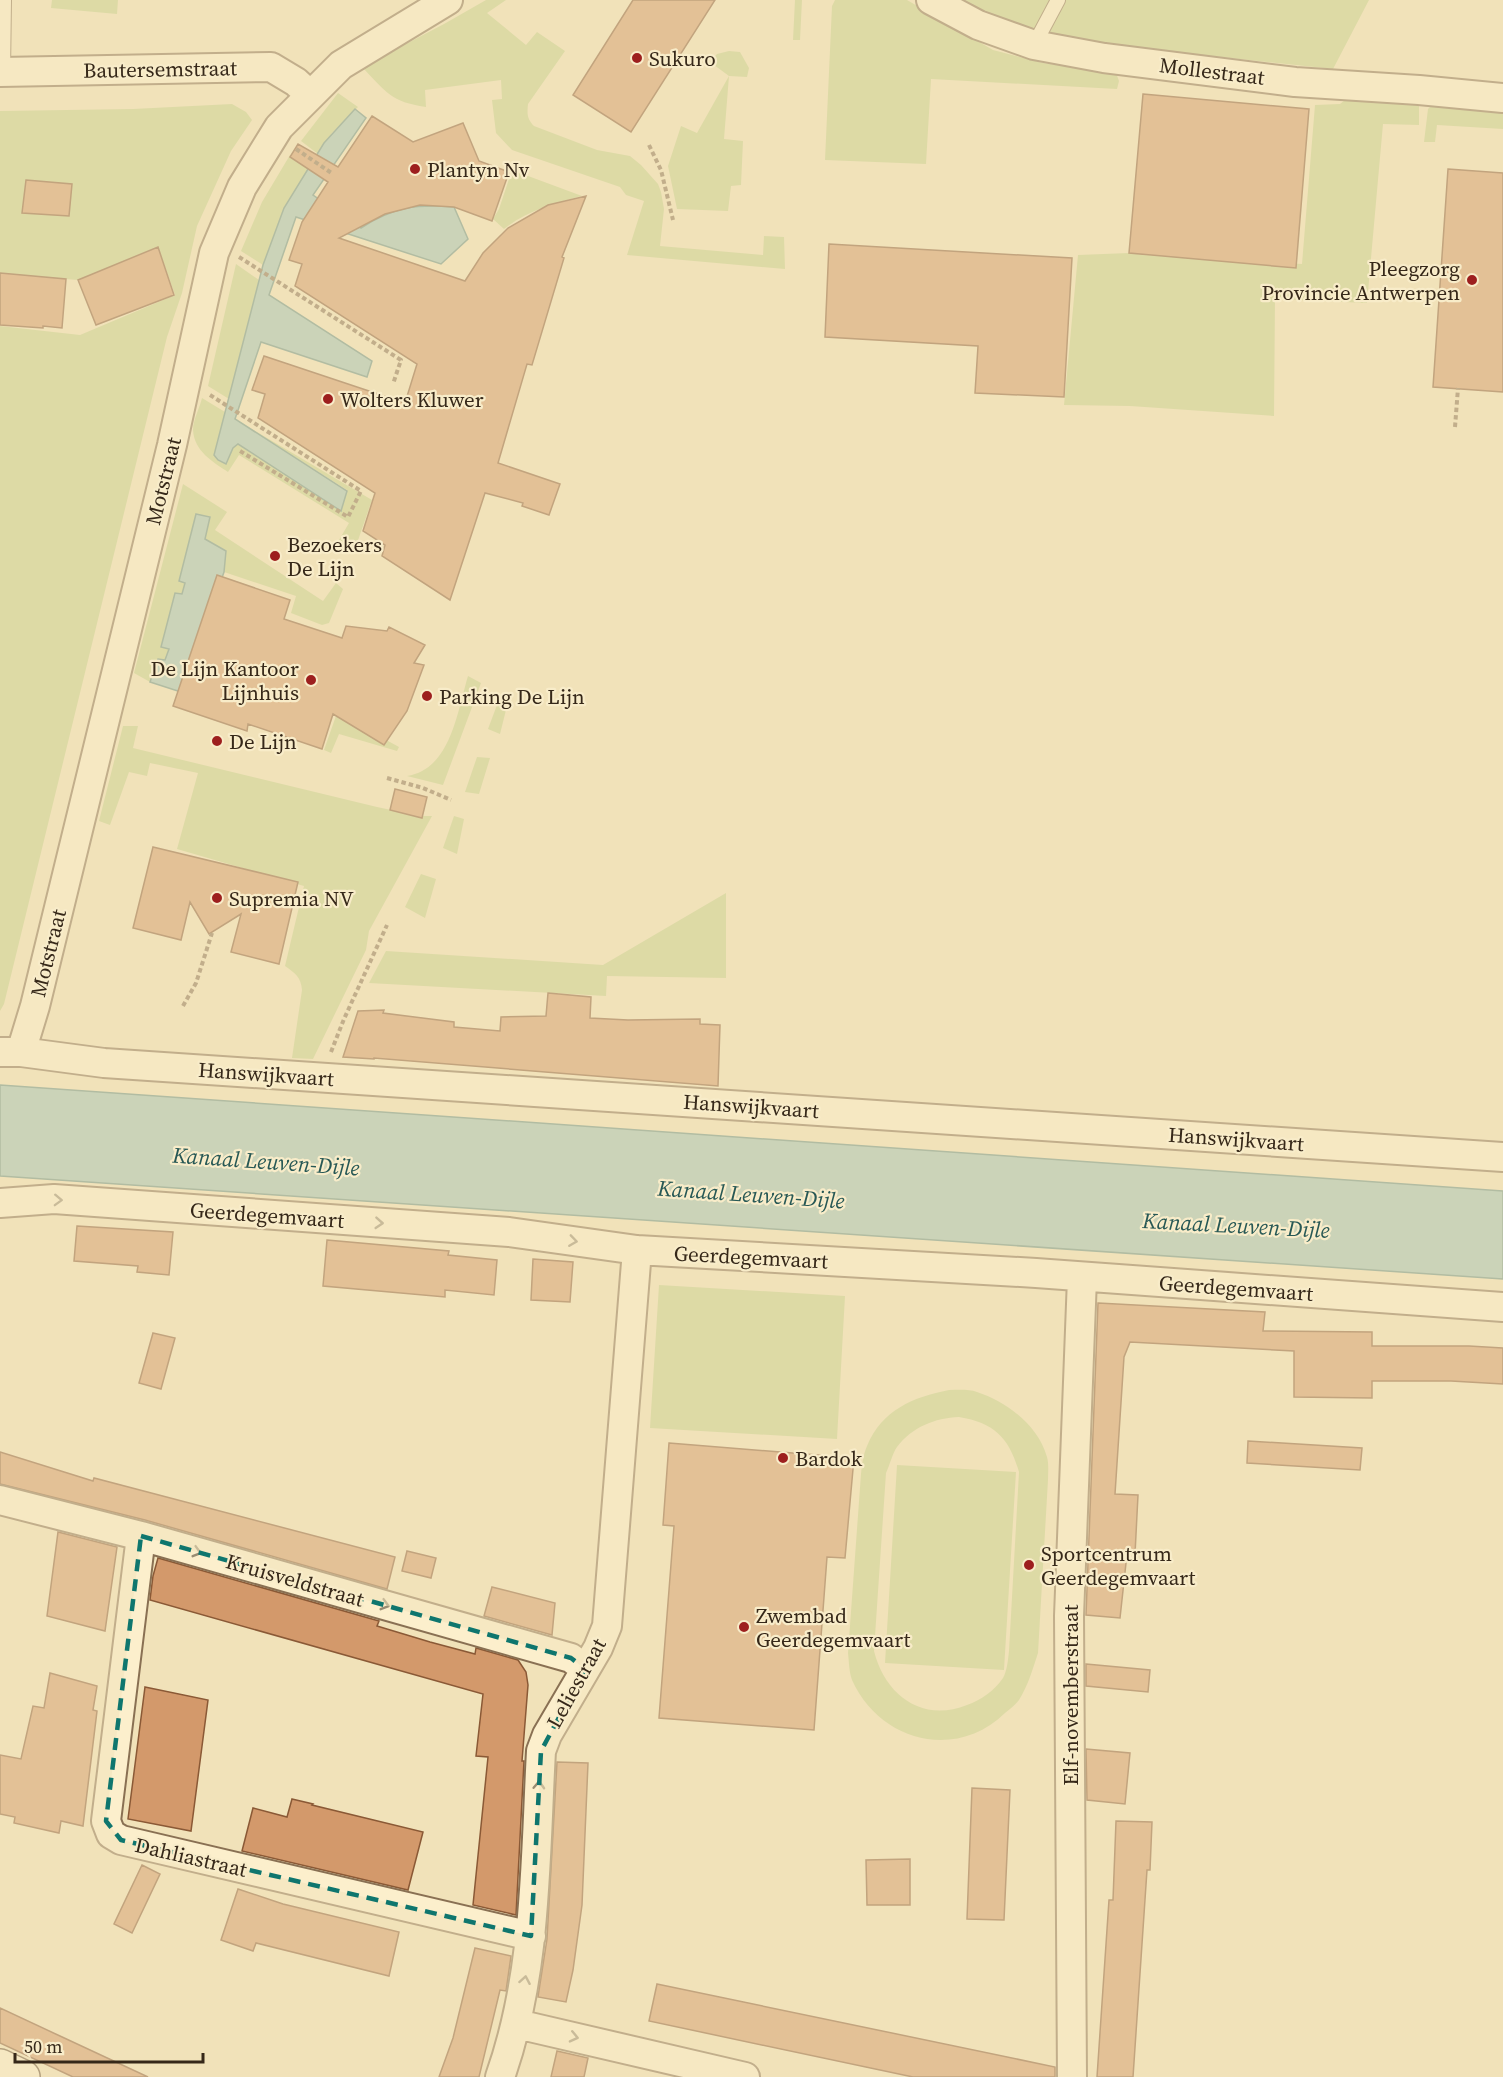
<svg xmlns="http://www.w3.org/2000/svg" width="1503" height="2077" viewBox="0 0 1503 2077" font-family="'Source Serif 4',serif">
<rect width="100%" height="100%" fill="#f1e2b9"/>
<path fill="#c6d08d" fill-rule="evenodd" d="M 52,0 L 118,0 L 117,14 L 51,8 Z
M 486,0 L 506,0 L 487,13 L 526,45 L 537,32 L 565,51 L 528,104 C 527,114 527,119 534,126 L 597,150 L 630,156 L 641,165 L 658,184 L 661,192 L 664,209 L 660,246 L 763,255 L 764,236 L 784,237 L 785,269 L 627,255 L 644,201 L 626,195 L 620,187 L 512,150 L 496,133 L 492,100 L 502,99 L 501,80 L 425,90 L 426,107 C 391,102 386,92 362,67 L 444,24 Z
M 795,0 L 802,0 L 800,40 L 793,40 Z
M 835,0 L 907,0 L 993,50 L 1043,63 L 1116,73 L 1119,81 L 1117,89 L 931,79 L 926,164 L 825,160 L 832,6 Z
M 954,0 L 1369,0 L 1333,69 L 1091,43 L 1012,27 Z
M 729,51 L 740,52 L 749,68 L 747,77 L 729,76 L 724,139 L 743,141 L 741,185 L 731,186 L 728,211 L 677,209 L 668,166 L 681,126 L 697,133 L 729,76 L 710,62 L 717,54 Z
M 338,93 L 358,107 L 332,133 L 318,154 L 301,141 Z
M 1345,100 L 1419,101 L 1419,125 L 1383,124 L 1367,303 L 1275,299 L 1274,416 L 1130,406 L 1064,405 L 1078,255 L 1129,253 L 1302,264 L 1315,105 L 1340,104 Z
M 232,104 L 246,112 L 252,120 L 231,151 L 197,226 L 182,293 L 167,337 L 4,1004 L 0,1011 L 0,326 L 80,335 L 175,295 L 158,247 L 78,280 L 0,274 L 0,111 L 133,109 Z
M 1432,105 L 1503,109 L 1503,129 L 1437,125 L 1435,142 L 1424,142 L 1428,109 Z
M 290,155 L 309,168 L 284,208 L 263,265 L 241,251 L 262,202 Z
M 512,170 L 582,196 C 555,203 526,211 504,229 L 493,219 L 499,209 Z
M 236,264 L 259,280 L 229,399 L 208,386 Z
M 202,398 L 225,412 L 214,455 L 223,463 C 231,458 230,448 237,444 L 341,510 L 347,490 L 235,419 L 372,500 L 355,549 L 339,540 L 349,523 L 239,455 L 228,472 C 213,462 194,451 193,430 C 193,420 200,407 202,398 Z
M 183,484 L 227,512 L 215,530 L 323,601 L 336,583 L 343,589 L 329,623 L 322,625 L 291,613 L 296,596 L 224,572 L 226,551 L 180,581 L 185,583 L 182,594 L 176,593 L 161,647 L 169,649 L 165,660 L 158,659 L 150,682 L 134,673 Z
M 468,676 L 481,683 L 443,785 L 407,776 C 451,769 457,712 468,676 Z
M 500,697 L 509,698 L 500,734 L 488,729 Z
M 337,713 L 399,747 L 397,751 L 339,734 L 331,753 L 324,750 Z
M 123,726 L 138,726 L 133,748 L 377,807 L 420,816 L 432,816 L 369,931 L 366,950 L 313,1059 L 292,1058 L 302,990 C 301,977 295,973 285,966 L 304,886 L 177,849 L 198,773 L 150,763 L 147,776 L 129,772 L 110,825 L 99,821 Z
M 477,757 L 490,758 L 479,794 L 465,792 Z
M 454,816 L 464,819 L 457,854 L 443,848 Z
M 421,874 L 436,879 L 425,918 L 405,907 Z
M 726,893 L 726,978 L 607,976 L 606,996 L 369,983 L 386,951 L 603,965 Z
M 659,1285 L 845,1296 L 837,1439 L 650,1428 Z
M 949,1390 C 958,1390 969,1389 977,1392 C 1007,1402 1038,1425 1047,1457 C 1049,1464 1048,1473 1048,1480 L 1038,1653 C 1033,1668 1028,1686 1019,1700 C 1015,1705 1010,1709 1005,1713 C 956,1761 880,1742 852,1680 C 849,1672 849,1661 848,1653 L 861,1474 C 862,1465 863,1455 867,1446 C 882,1410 913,1397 949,1390 ZM 959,1417 C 995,1423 1009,1438 1019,1472 L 1009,1651 C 1008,1660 1007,1671 1003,1678 C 994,1691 981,1700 967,1705 C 922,1723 885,1695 874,1651 L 886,1473 C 890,1465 892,1454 897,1447 C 912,1427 935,1418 959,1417 Z
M 897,1465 L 1016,1472 L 1004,1670 L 885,1663 Z"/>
<path fill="#9ec1b7" stroke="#668f85" stroke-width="1.5" d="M 355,109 L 366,118 L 313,195 L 361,228 C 393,207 416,204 454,207 L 468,239 L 441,264 L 296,217 L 269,295 L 372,361 L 367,377 L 261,342 L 235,419 L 347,491 L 341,511 L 238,444 L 233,448 L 226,464 L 218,460 L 214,455 L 263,265 L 284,208 L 324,143 Z
M 196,514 L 210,517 L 205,539 L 226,551 L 224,572 L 181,692 L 150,682 L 158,659 L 165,660 L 169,649 L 161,647 L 175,593 L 182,594 L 185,583 L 179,581 Z
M 0,1085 L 1503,1191 L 1503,1279 L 0,1176 Z"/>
<path fill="#d3996b" stroke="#8a5936" stroke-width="1.5" d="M 633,0 L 715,0 L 631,132 L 573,95 Z
M 1143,94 L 1309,109 L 1296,268 L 1129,253 Z
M 372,116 L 413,142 L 463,123 L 479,161 L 509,172 L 492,221 L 454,207 L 420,205 L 385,214 L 339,238 L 465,281 L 483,253 L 508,228 L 548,205 L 586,196 L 562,257 L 564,258 L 532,365 L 527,364 L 498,463 L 560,484 L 549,515 L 522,506 L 523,503 L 485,493 L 450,600 L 382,556 L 385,545 L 363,531 L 375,493 L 258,418 L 265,394 L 252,390 L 264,356 L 405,403 L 417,364 L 295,286 L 302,264 L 289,260 L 302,222 L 328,182 L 290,157 L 298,144 L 338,167 Z
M 1448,169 L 1503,173 L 1503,392 L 1433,387 Z
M 26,180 L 72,184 L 69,216 L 22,213 Z
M 829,244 L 1072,258 L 1064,397 L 975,393 L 978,346 L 825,337 Z
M 158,247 L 174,295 L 96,325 L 78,280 Z
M 0,273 L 66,279 L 62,328 L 43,326 L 43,328 L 0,325 Z
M 217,575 L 290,600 L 284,619 L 342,638 L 346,626 L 387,631 L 389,627 L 425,645 L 414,663 L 424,665 L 407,711 L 384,745 L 333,714 L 322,749 L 248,724 L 247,731 L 173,706 Z
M 395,789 L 427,797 L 422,818 L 390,810 Z
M 153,847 L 298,882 L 279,964 L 231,952 L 241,914 L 209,934 L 190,902 L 181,940 L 133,928 Z
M 548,993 L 591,997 L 590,1018 L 628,1020 L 700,1019 L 700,1024 L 720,1025 L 718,1086 L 374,1058 L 374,1059 L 343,1057 L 358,1011 L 384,1010 L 383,1013 L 454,1022 L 454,1027 L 500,1031 L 501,1017 L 546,1016 Z
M 77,1226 L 173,1232 L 169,1275 L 137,1272 L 138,1266 L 74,1261 Z
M 327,1240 L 449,1251 L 448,1255 L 497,1260 L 494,1295 L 445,1290 L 445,1297 L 323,1286 Z
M 533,1259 L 573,1262 L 570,1302 L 531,1300 Z
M 1098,1303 L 1265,1312 L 1263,1331 L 1372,1332 L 1372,1346 L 1469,1346 L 1503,1348 L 1503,1384 L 1451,1381 L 1372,1381 L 1372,1398 L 1294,1397 L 1294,1351 L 1130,1342 L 1124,1357 L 1115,1494 L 1138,1495 L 1135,1554 L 1127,1554 L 1120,1618 L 1086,1615 Z
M 153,1333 L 175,1338 L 161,1389 L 139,1383 Z
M 1248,1441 L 1362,1448 L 1360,1470 L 1247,1463 Z
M 669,1443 L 854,1458 L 845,1558 L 827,1557 L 814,1730 L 659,1718 L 674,1526 L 663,1525 Z
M 0,1452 L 93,1481 L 94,1478 L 395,1557 L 387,1589 L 145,1520 L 0,1484 Z
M 58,1532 L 117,1547 L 105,1631 L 47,1616 Z
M 407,1551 L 436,1558 L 431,1578 L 402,1571 Z
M 158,1558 L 379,1621 L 377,1626 L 430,1642 L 475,1654 L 476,1648 L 518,1660 L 526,1672 L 528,1685 L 522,1761 L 524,1761 L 516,1915 L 473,1905 L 488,1757 L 476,1756 L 483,1694 L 150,1600 L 153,1576 Z
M 492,1587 L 555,1603 L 552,1635 L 484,1616 Z
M 1086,1664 L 1150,1670 L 1148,1692 L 1086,1686 Z
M 50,1673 L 97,1686 L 93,1710 L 97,1711 L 83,1826 L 61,1821 L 59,1833 L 14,1823 L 15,1817 L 0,1814 L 0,1755 L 21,1759 L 33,1706 L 44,1708 Z
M 145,1687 L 208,1700 L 191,1831 L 128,1819 Z
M 1086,1749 L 1130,1753 L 1125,1804 L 1087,1800 Z
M 557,1762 L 588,1763 L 582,1905 L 573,1970 L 566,2002 L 538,1997 L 547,1939 Z
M 972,1788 L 1010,1790 L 1004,1920 L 967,1919 Z
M 292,1799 L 313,1804 L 312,1805 L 423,1832 L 408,1890 L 242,1851 L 253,1808 L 287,1817 Z
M 1116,1821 L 1152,1822 L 1150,1870 L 1147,1870 L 1133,2077 L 1097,2077 L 1109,1900 L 1113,1900 Z
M 910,1859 L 910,1905 L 867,1905 L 866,1860 Z
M 142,1865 L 160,1874 L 132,1933 L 114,1924 Z
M 238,1889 L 283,1904 L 399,1932 L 389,1976 L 256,1943 L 253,1951 L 221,1940 Z
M 475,1948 L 511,1956 L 506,1991 L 500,1990 L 479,2077 L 439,2077 L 453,2038 Z
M 657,1984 L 1055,2067 L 1055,2077 L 913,2077 L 649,2021 Z
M 0,2008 L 60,2036 L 148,2077 L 73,2077 L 0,2043 Z
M 557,2051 L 588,2058 L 584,2077 L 551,2077 Z"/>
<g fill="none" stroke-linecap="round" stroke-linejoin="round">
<defs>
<path id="lane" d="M 1034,45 L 1058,0
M 3,72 L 4,0"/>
<path id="street" d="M 931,0 L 978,25 L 1034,45 L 1104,58 L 1295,82 L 1419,90 L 1503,98
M 0,72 L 271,67 L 296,82 L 310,95
M 0,1052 L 21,1052 L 104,1063 L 1503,1157
M 21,1052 L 35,1006 L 172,445 L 214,253 L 242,187 L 279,127 L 341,65 L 448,0
M 0,1203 L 54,1199 L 509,1232 L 637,1250 L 1036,1273 L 1503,1307
M 0,1500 L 141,1536 L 571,1658 L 585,1669
M 141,1536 L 106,1821 L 111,1834 L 121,1840 L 531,1936
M 517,2024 L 745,2077
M 500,2077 C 537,1973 535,1860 541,1751 L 547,1735 L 598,1648 L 607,1626 L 637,1250
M 1072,2077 L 1069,1616 L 1082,1278"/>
<path id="secondary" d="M 0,2066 L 23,2077"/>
</defs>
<use href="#lane" stroke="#897053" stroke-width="16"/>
<use href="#street" stroke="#897053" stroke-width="32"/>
<use href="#secondary" stroke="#6a5136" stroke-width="36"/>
<path stroke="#897053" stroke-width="4" stroke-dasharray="4.5 3" stroke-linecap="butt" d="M 649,145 L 661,170 L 673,220
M 296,149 L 333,174
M 239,257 L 401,360 L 393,384
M 210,395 L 361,491 L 348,517 L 240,451
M 1455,427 L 1458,388
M 387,778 L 423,788 L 451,800
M 183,1006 L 196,983 L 212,933
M 331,1052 L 344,1019 L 387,925"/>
<use href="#lane" stroke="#fcefcc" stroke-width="14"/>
<use href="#street" stroke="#fcefcc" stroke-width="28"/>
<use href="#secondary" stroke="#fcefcc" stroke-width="33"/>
</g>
<defs><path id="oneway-chevron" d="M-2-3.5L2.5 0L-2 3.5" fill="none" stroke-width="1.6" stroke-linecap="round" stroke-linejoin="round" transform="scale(1.5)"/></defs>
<g stroke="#998c72">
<use href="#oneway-chevron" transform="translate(58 1200) rotate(2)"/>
<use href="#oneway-chevron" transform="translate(379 1223) rotate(4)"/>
<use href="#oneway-chevron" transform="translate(573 1241) rotate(8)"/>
<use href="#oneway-chevron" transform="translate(197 1552) rotate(16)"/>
<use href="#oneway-chevron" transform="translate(385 1605) rotate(16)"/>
<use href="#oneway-chevron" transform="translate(539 1785) rotate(-87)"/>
<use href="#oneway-chevron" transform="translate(525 1980) rotate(-80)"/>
<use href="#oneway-chevron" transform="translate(574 2037) rotate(13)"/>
</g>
<path d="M0 0H1503V2077H0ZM 141,1536 L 571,1658 L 585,1669 L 541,1751 L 531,1936 L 121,1840 L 106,1821 Z" fill="#f1e2b9" fill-opacity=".55" fill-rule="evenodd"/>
<path fill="none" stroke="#0f766e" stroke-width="4.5" stroke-dasharray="12 8" stroke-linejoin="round" d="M 141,1536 L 571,1658 L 585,1669 L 541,1751 L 531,1936 L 121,1840 L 106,1821 Z"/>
<g fill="#9d1f1e" stroke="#f8ecc9" stroke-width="2">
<circle cx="637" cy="58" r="6"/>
<circle cx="415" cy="169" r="6"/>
<circle cx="1472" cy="280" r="6"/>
<circle cx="328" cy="399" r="6"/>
<circle cx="275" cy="556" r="6"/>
<circle cx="311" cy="680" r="6"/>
<circle cx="427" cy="696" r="6"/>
<circle cx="217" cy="741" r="6"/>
<circle cx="217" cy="898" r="6"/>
<circle cx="783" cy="1458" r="6"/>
<circle cx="1029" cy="1565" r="6"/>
<circle cx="744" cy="1627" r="6"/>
</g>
<g text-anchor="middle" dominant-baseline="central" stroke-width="4.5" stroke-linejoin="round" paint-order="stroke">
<g font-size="21" fill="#362819" stroke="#f8ecc9" text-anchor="start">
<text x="649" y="58">Sukuro</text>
<text x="427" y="169">Plantyn Nv</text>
<text x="1460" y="268" text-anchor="end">Pleegzorg<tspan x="1460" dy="24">Provincie Antwerpen</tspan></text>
<text x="340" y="399">Wolters Kluwer</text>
<text x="287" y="544">Bezoekers<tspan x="287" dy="24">De Lijn</tspan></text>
<text x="299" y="668" text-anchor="end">De Lijn Kantoor<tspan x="299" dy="24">Lijnhuis</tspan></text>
<text x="439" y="696">Parking De Lijn</text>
<text x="229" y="741">De Lijn</text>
<text x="229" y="898">Supremia NV</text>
<text x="795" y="1458">Bardok</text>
<text x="1041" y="1553">Sportcentrum<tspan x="1041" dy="24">Geerdegemvaart</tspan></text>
<text x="756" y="1615">Zwembad<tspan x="756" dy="24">Geerdegemvaart</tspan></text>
</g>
<g font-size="21" fill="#362819" stroke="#f8ecc9">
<text transform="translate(160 69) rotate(-1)">Bautersemstraat</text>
<text transform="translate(1212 71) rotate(7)">Mollestraat</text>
<text transform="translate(163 481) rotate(-76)">Motstraat</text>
<text transform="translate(48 953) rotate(-76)">Motstraat</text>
<text transform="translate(266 1074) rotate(4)">Hanswijkvaart</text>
<text transform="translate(751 1106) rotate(4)">Hanswijkvaart</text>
<text transform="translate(1236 1139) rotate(4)">Hanswijkvaart</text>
<text transform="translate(267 1215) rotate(4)">Geerdegemvaart</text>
<text transform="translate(751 1257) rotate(3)">Geerdegemvaart</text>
<text transform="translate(1236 1288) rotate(4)">Geerdegemvaart</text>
<text transform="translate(295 1580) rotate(16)">Kruisveldstraat</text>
<text transform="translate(576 1683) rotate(-61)">Leliestraat</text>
<text transform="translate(1070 1695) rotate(-90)">Elf-novemberstraat</text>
<text transform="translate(191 1857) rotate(13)">Dahliastraat</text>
</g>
<g font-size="22" font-style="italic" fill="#275855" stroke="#f8ecc9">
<text transform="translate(266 1161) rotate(4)">Kanaal Leuven-Dijle</text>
<text transform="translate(751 1194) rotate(4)">Kanaal Leuven-Dijle</text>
<text transform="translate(1236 1225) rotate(3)">Kanaal Leuven-Dijle</text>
</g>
</g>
<path d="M15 2053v9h188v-9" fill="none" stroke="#362819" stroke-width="3"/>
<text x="24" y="2053" font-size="18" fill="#362819" stroke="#f8ecc9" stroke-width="4.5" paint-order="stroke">50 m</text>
</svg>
